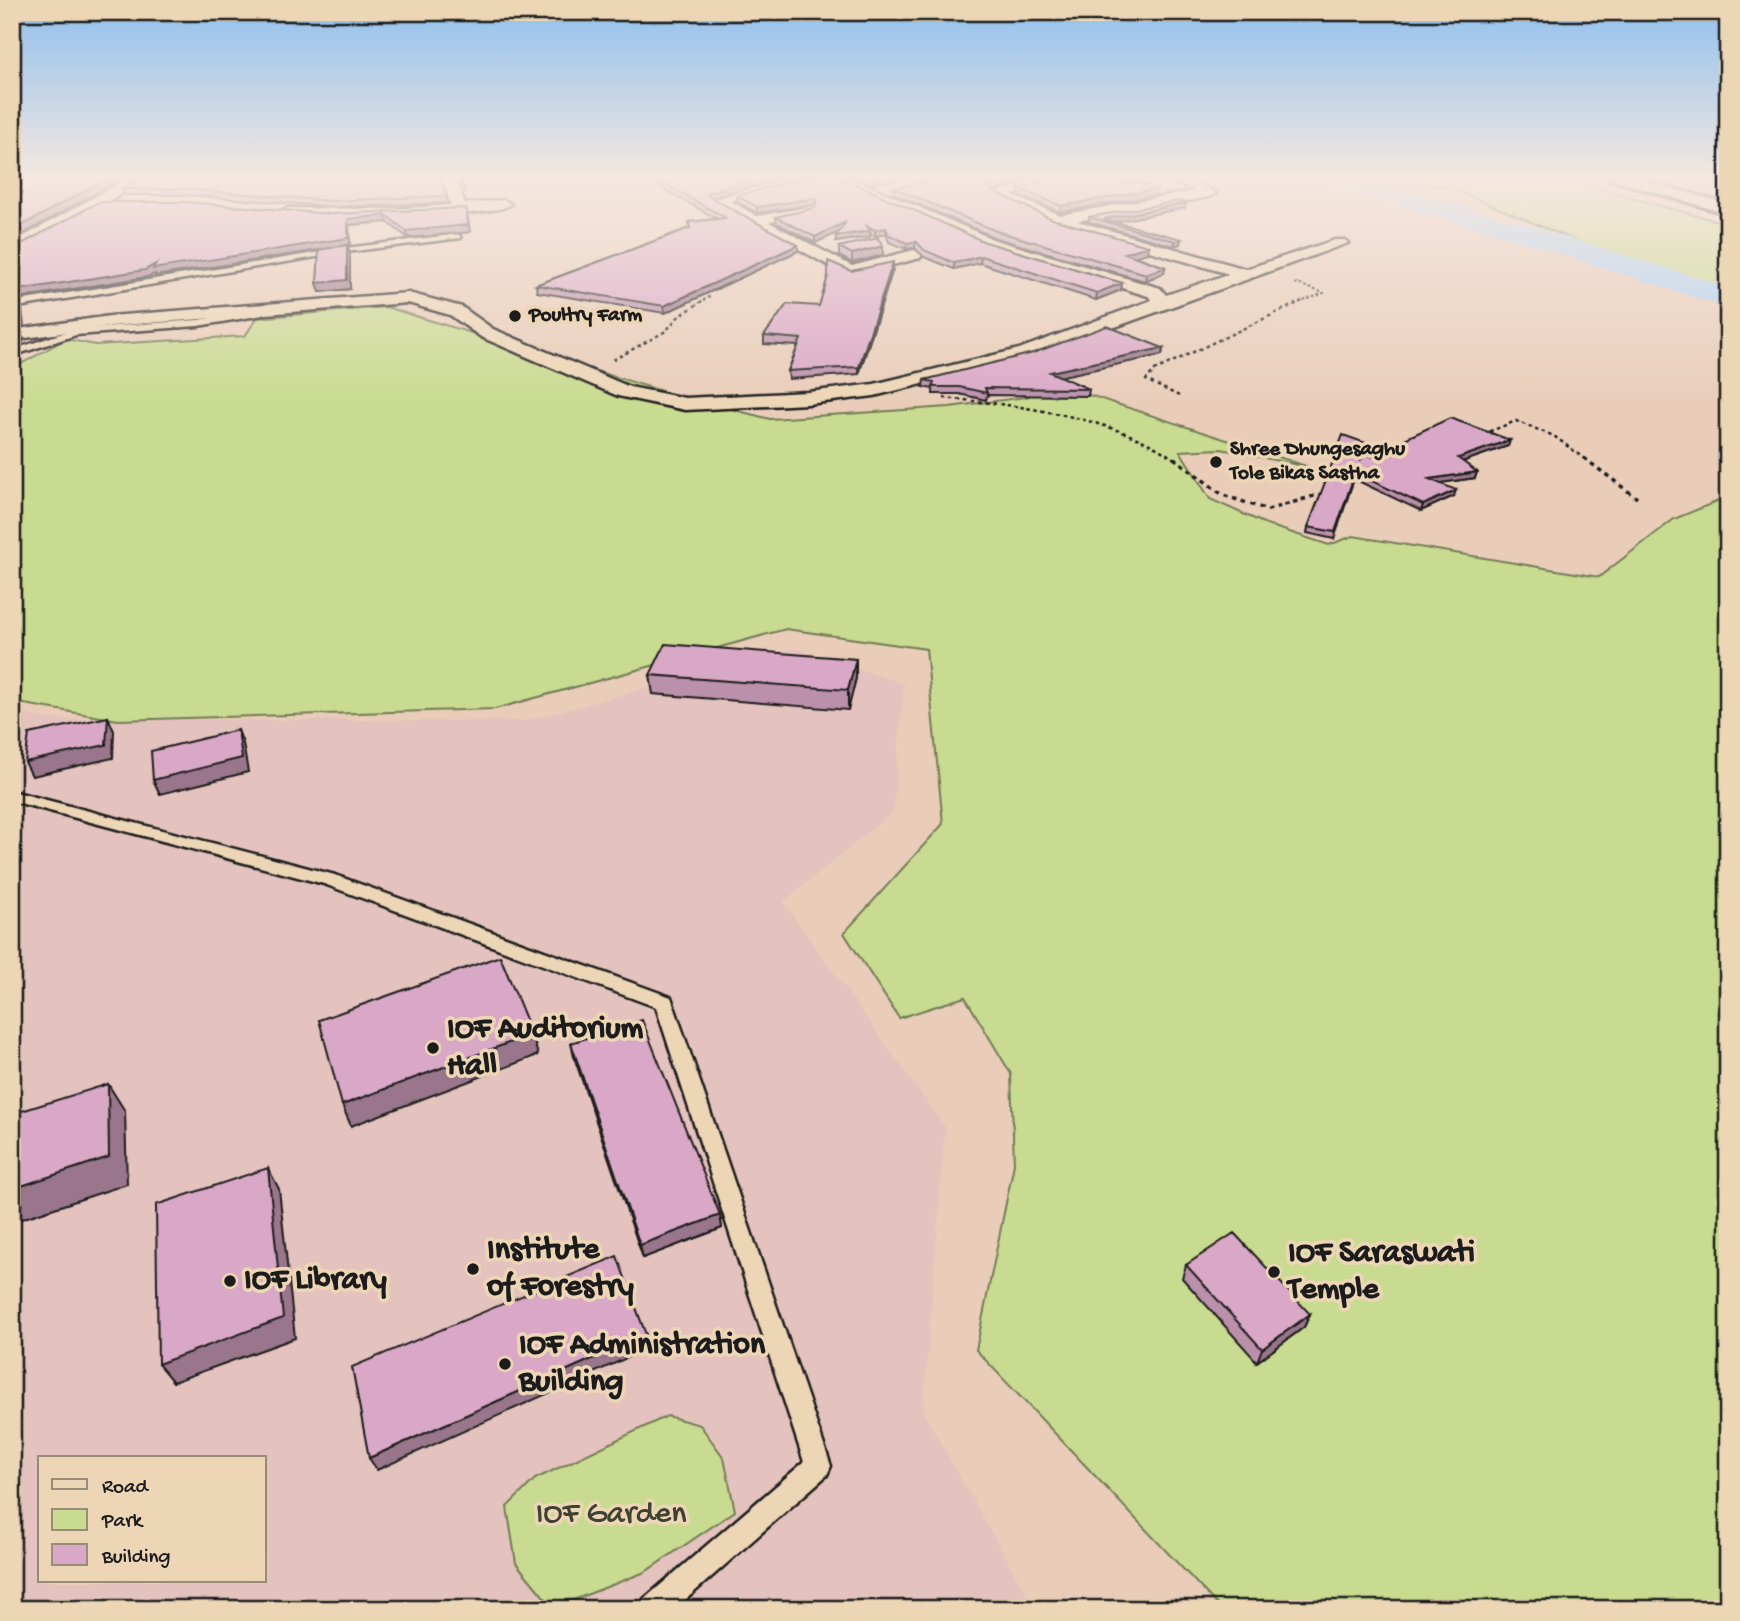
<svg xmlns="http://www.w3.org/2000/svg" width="1740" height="1621" viewBox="0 0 1740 1621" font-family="'Gochi Hand',sans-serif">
<rect width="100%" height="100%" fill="#e9cdb9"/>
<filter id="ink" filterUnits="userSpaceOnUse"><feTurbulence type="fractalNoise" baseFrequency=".0143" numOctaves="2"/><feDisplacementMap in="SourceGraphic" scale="14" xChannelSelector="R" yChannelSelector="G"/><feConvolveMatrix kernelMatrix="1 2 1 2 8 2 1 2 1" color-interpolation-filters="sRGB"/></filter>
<g filter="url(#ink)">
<path fill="#e4c2bd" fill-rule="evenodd" d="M 794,648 L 904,684 L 893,812 L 783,902 L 945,1127 L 923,1412 L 1035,1609 L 12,1609 L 12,713 L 45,719 L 526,721 ZM 40,1458 L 264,1458 L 264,1581 L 40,1581 Z"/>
<path fill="#c9db90" stroke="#727c56" stroke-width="2" d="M 1355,178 L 1558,178 L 1728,224 L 1728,289 L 1581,243 L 1453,189 L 1427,184 L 1378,184 Z
M 386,307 L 675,395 L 770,419 L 949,407 L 1026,397 L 1059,385 L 1312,468 L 1221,449 L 1180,451 L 1210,499 L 1268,525 L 1329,545 L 1353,536 L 1599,577 L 1674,519 L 1728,497 L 1728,1609 L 1221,1609 L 976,1350 L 1014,1164 L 1011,1074 L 965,997 L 899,1018 L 844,933 L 943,824 L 926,649 L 786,629 L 495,709 L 118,720 L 12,702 L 12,369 L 66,339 L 95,345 L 245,336 L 257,318 Z
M 667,1416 L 700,1425 L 724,1458 L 735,1511 L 645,1572 L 553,1608 L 516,1563 L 507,1507 L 535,1479 Z"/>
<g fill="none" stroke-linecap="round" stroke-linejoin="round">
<path fill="#acd3f6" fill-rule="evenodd" d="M 1318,178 L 1361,178 L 1521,223 L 1728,287 L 1728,308 L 1501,235 L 1322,184 Z"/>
<defs>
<path id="service" d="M 458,234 L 461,238 L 346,252 L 12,308 L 12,302 L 346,248 Z
M 260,310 L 263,311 L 263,315 L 198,326 L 76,335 L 12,356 L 12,350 L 75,329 L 198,320 Z
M 12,791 L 335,875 L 671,997 L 831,1466 L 827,1475 L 675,1609 L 641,1609 L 644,1599 L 804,1462 L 656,1007 L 324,884 L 12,801 Z"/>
<path id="minor" d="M 442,178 L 456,178 L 465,204 L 504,200 L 511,204 C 493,220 321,217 287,216 L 280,212 L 287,208 L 391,209 L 451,205 Z
M 790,178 L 815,178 L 730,201 L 757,216 L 815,206 L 815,212 L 769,222 L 852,266 L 914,250 L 922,255 L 920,258 L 850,276 L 844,274 L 710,200 Z
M 832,178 L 851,178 L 995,240 L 1160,288 L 1166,295 L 1229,274 L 1053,223 L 991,194 L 1042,178 L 1066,178 L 1011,195 L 1060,215 L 1194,191 L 1168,178 L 1187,178 L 1216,193 L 1209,197 L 1077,221 L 1246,269 L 1335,240 L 1345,240 L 1348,243 L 1032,357 L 874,396 L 808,404 L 685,410 L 618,396 L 481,337 L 450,315 L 408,303 L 110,326 L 12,340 L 12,330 L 110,316 L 408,293 L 462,307 L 493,329 L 630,387 L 685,398 L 808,392 L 874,384 L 1019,349 L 1152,300 L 1148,296 L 985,246 Z"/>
<path id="secondary" d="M 128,178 L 149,178 L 12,257 L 12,243 Z
M 1607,178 L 1635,178 L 1728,204 L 1728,214 Z"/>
</defs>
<use href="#service" stroke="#1c1c1c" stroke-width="5"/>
<use href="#minor" stroke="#1c1c1c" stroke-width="5"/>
<use href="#secondary" stroke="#1c1c1c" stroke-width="6"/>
<path stroke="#1c1c1c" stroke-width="2" stroke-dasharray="2.5 2.5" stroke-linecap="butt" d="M 1295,283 L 1324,293 L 1298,303
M 699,303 L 710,296"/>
<path stroke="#1c1c1c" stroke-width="2.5" stroke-dasharray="3.5 3.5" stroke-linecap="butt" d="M 613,360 L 666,331 L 677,318 L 702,301
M 1179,396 L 1146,380 L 1155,370 L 1302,301
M 944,398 C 1016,405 1115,416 1176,460
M 1483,434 L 1516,421 L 1554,436 L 1586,460"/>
<path stroke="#1c1c1c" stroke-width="3.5" stroke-dasharray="4.5 4.5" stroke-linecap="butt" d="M 1174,458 L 1223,495 L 1268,510 L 1324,493
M 1584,458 L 1637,498"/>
<use href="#service" fill="#edd6b6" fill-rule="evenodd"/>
<use href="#minor" fill="#edd6b6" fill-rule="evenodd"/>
<use href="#secondary" fill="#edd6b6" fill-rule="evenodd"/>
</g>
<path fill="#bb90ab" stroke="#1c1c1c" stroke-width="2" d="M 139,178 L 446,196 L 447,203 L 334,207 L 187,195 L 124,195 L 122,189 Z
M 644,178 L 779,178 L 711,198 L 798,251 L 665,313 L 537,292 L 536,285 L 689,228 L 689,222 L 717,219 Z
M 802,178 L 985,242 L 1122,283 L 1121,290 L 1096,300 L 980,263 L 954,269 L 924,257 L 915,248 L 906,249 L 889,242 L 886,234 L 875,236 L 870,234 L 870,237 L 836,242 L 839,232 L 815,243 L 777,223 L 776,217 L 815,208 L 816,204 L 757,213 L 737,202 L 737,196 Z
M 858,178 L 907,178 L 871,184 Z
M 1032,178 L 993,191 L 1052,219 L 1147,253 L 1135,256 L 1165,267 L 1164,273 L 1145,281 L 996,238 L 894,194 L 894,188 Z
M 1118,183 L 1156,195 L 1060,212 L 1019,195 L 1019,189 Z
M 466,208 L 470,232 L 408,238 L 387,222 L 349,225 L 350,245 L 347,245 L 350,254 L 350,289 L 320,292 L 319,250 L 155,276 L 155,274 L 147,277 L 12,299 L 12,249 L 332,214 Z
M 1185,208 L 1114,222 L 1181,239 L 1180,244 L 1174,246 L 1089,222 L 1089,217 Z
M 883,246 L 883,255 L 852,263 L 839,256 L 839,247 Z
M 893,269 L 859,374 L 789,379 L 788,371 L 798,346 L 764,344 L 764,336 L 819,306 L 851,271 Z
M 1163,348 L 1162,355 L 1060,376 L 1089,389 L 1088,396 L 987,395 L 986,400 L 959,394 L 933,394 L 933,389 L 923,387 L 924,380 Z
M 1510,440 L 1508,446 L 1462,462 L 1477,472 L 1475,478 L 1439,483 L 1454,496 L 1421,511 L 1354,479 L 1334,539 L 1307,533 L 1308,527 L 1360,460 L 1388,455 L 1384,453 L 1385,448 Z
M 856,659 L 856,678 L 848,710 L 653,694 L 650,675 Z
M 571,1043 L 720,1215 L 722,1228 L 643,1258 L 574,1057 Z
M 1186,1265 L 1310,1314 L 1304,1327 L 1257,1362 L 1182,1278 Z"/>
<path fill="#99768b" stroke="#1c1c1c" stroke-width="2" d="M 108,178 L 122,178 L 12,240 L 12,231 Z
M 602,178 L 627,178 L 602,181 Z
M 758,178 L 779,178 L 708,199 L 707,193 Z
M 871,178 L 907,178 L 871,184 Z
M 1014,178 L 1032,178 L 990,192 L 989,189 L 991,185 Z
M 1156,189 L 1156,195 L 1060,212 L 1061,206 Z
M 817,198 L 817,204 L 757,213 L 757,207 Z
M 1186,203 L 1185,208 L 1109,223 L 1104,219 Z
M 466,208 L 470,232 L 408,238 L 406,231 Z
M 386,215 L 387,222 L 349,225 L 350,245 L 155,276 L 155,274 L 147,277 L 12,299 L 12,291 L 156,264 L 348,219 Z
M 846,222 L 846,229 L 815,243 L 815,237 Z
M 886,228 L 886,234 L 875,236 L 875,230 Z
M 870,231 L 870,237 L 836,242 L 836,236 Z
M 1181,239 L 1180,244 L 1174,246 L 1175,241 Z
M 916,241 L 915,248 L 906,249 L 907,243 Z
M 347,245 L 350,254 L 350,289 L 320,292 L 317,283 Z
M 798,245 L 798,251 L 665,313 L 664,306 Z
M 883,246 L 883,255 L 852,263 L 852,254 Z
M 1148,246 L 1147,253 L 1124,260 L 1125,253 Z
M 981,256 L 980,263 L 954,269 L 954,263 Z
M 893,262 L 893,269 L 859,374 L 859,367 Z
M 1165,267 L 1164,273 L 1145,281 L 1146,274 Z
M 1122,283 L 1121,290 L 1096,300 L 1097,293 Z
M 18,301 L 22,309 L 24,326 L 12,328 L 12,319 Z
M 21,333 L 24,341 L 12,347 L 12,337 Z
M 1163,348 L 1162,355 L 1049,379 L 1050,372 Z
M 1510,440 L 1508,446 L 1456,464 L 1458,458 Z
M 1477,472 L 1475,478 L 1427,485 L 1429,479 Z
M 1456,490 L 1454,496 L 1421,511 L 1423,505 Z
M 856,659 L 856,678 L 848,710 L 848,690 Z
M 108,717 L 114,731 L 113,758 L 32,776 L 25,762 Z
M 238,730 L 243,743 L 248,772 L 160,794 L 153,780 Z
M 532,1034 L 538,1055 L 351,1126 L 342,1105 Z
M 108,1084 L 125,1111 L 127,1184 L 12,1222 L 12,1189 Z
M 268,1168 L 279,1189 L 295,1338 L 173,1382 L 158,1364 Z
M 720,1215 L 722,1228 L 643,1258 L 640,1245 Z
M 1310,1314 L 1304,1327 L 1257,1362 L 1262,1349 Z
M 646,1335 L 649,1348 L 377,1470 L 369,1458 Z"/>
<path fill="#daa8c7" stroke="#1c1c1c" stroke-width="2" d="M 12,178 L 108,178 L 12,231 Z
M 139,178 L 440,178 L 446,196 L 332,201 L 185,189 L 122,189 Z
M 460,178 L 464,178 L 465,193 Z
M 654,178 L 758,178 L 707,193 L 708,196 L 798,245 L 664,306 L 536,285 L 690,228 L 689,222 L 726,218 Z
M 802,178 L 842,178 L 985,242 L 1122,283 L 1097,293 L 981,256 L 954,263 L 924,250 L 916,241 L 907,243 L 889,235 L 886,228 L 875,230 L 867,226 L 870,231 L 836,236 L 846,222 L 815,237 L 776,217 L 815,208 L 817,198 L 757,207 L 737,196 Z
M 942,178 L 1014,178 L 991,185 L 989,189 L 1052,219 L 1148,246 L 1125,253 L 1165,267 L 1146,274 L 996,231 L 894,188 Z
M 1055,178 L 1108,178 L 1118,183 L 1137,181 L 1156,189 L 1061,206 L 1019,189 Z
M 1180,201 L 1186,203 L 1104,219 L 1181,239 L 1175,241 L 1089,217 Z
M 99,202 L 185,202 L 332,214 L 466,208 L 468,225 L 406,231 L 386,215 L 348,219 L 348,238 L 153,269 L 156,264 L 145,270 L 12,291 L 12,249 Z
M 878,238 L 883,246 L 852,254 L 839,247 Z
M 347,245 L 347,280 L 317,283 L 319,250 Z
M 828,261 L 851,271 L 893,262 L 859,367 L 788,371 L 801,339 L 764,336 L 787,304 L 819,306 L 828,276 Z
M 12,301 L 18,301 L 20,318 L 12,319 Z
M 1107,326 L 1163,348 L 1050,372 L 1089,389 L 985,388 L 987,393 L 959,387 L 933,387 L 934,382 L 924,380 L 1033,353 Z
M 12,332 L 21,333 L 12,337 Z
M 1450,418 L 1510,440 L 1458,458 L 1477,472 L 1429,479 L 1456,490 L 1423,505 L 1355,473 L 1335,532 L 1308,527 L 1343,435 L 1366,443 L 1360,461 L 1365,453 L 1376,458 L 1399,453 L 1385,448 Z
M 665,644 L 856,659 L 848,690 L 650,675 Z
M 108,717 L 106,745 L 25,762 L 29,734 Z
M 238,730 L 242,758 L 153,780 L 151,751 Z
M 500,956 L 532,1034 L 342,1105 L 319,1020 Z
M 642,1020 L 720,1215 L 640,1245 L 571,1043 Z
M 108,1084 L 109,1157 L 12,1189 L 12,1114 Z
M 268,1168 L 283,1318 L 158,1364 L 156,1205 Z
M 1234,1233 L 1310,1314 L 1262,1349 L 1186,1265 Z
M 617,1256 L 646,1335 L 369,1458 L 352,1367 Z"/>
</g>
<linearGradient id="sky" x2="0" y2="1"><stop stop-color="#90c0ee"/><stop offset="0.44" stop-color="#f5e8e0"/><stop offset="1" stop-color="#f5e8e0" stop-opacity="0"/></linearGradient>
<rect width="1740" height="405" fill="url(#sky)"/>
<g fill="#1c1c1c" stroke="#edd6b6" stroke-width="2.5">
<circle cx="515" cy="316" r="7"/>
<circle cx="1216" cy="462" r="7"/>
<circle cx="433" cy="1048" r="7"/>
<circle cx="473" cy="1269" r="7"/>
<circle cx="1274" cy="1272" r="7"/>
<circle cx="230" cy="1281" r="7"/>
<circle cx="505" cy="1364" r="7"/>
</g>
<g text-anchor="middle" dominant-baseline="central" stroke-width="7" stroke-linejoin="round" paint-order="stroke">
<g font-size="21" font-weight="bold" fill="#1c1c1c" stroke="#edd6b6" text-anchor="start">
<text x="529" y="316">Poultry Farm</text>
<text x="1230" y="450">Shree Dhungesaghu<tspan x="1230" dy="24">Tole Bikas Sastha</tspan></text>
</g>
<g font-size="32" font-weight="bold" fill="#1c1c1c" stroke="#edd6b6" text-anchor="start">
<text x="447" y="1030">IOF Auditorium<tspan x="447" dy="37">Hall</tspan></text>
<text x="487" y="1251">Institute<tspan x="487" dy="37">of Forestry</tspan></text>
<text x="1288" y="1254">IOF Saraswati<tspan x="1288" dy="37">Temple</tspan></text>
<text x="244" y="1281">IOF Library</text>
<text x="519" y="1346">IOF Administration<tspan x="519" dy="37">Building</tspan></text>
</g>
<g font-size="32" fill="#3f4233" stroke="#edd6b6">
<text x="611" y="1515">IOF Garden</text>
</g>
</g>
<rect width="1740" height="1621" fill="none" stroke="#edd6b6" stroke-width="42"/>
<rect x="21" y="21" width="1698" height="1579" fill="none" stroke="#1c1c1c" stroke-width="2.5" filter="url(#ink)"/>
<rect x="38" y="1456" width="228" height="126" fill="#edd6b6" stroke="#998c78" stroke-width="2"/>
<rect x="52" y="1479" width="35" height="10" fill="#edd6b6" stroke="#998c78" stroke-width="2"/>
<text x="102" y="1492" font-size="21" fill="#1c1c1c">Road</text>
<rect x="52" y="1509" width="35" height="21" fill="#c9db90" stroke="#998c78" stroke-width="2"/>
<text x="102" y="1526" font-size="21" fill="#1c1c1c">Park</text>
<rect x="52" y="1544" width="35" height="21" fill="#daa8c7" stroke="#998c78" stroke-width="2"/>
<text x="102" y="1562" font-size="21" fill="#1c1c1c">Building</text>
</svg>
